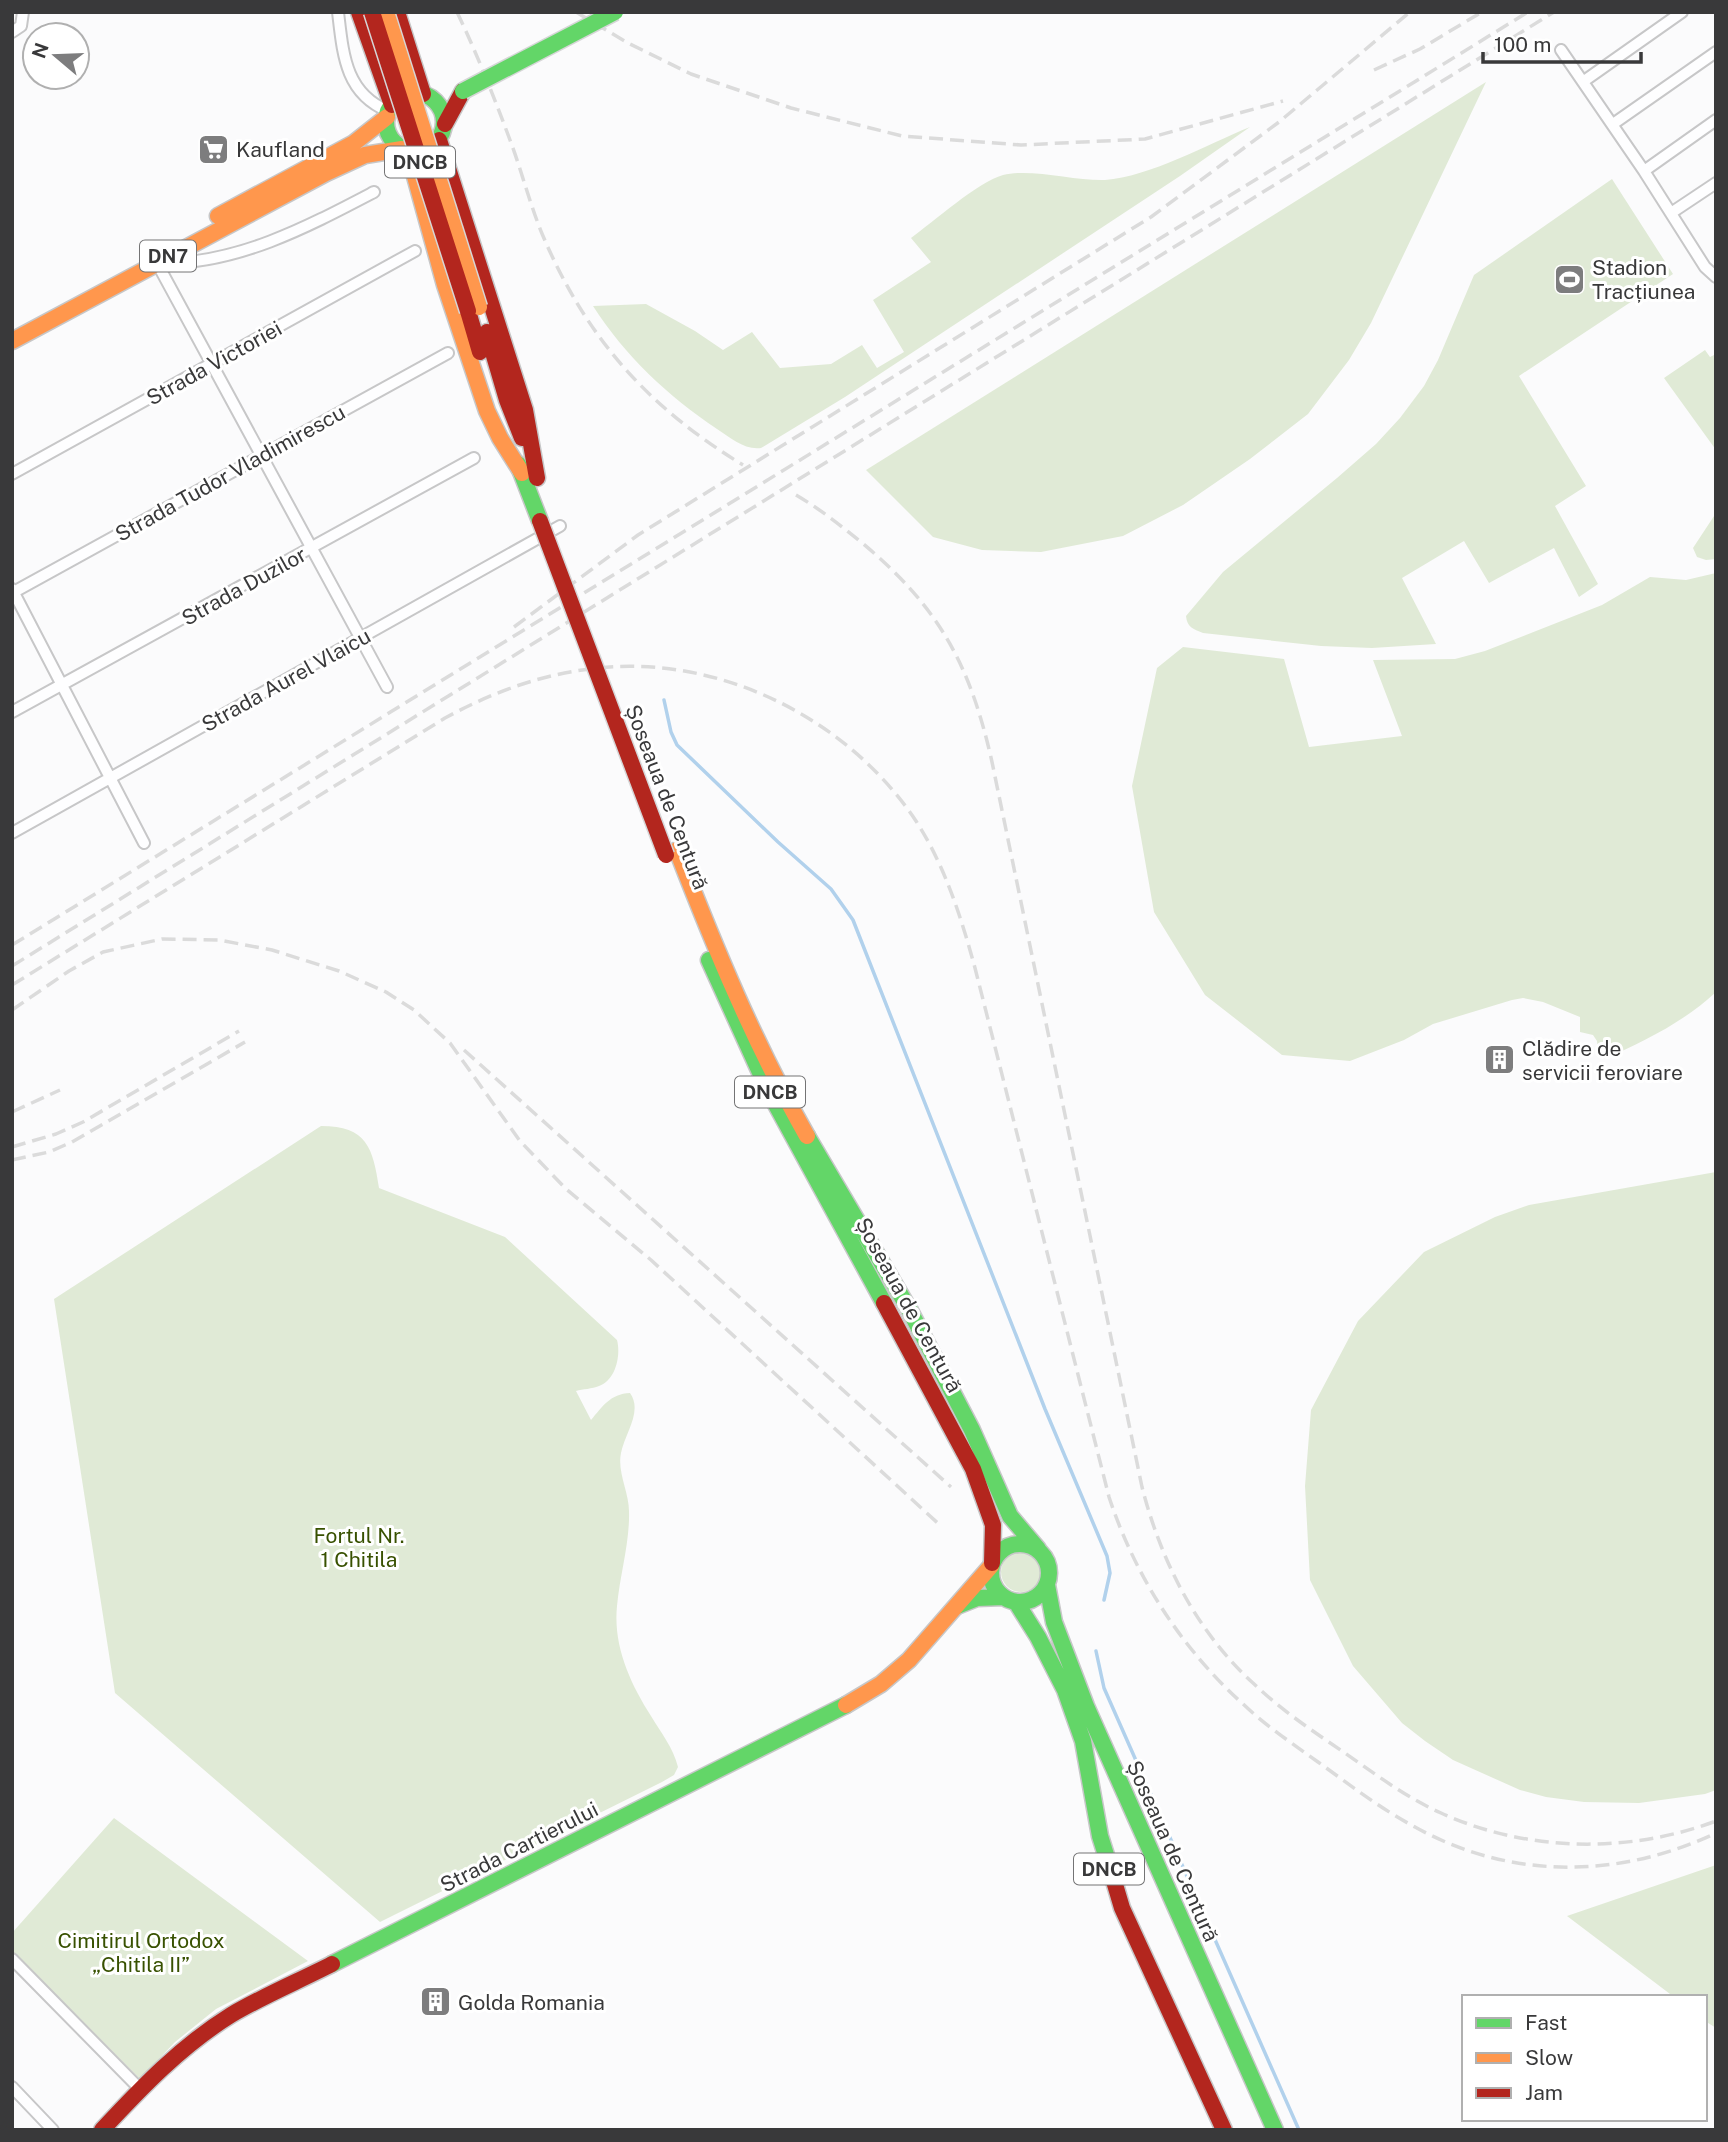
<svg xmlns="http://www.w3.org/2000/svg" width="1728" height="2142" viewBox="0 0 1728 2142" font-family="'Public Sans',sans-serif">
<rect width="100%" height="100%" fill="#fbfbfc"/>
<path fill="#e0ead6" d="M 1486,82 L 1371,323 L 1349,360 L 1308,414 L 1250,459 L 1183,505 L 1123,536 L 1041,552 L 982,550 L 933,537 L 866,470 Z
M 1250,127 L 1180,176 L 845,397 L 761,448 C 744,450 731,438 717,429 C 668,396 625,356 593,306 L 646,304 L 695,331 L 723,350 L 752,332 L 780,368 L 831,364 L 862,345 L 877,368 L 904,352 L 873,300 L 931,262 L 911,238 C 933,222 978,182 1003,175 C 1031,168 1075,181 1105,180 C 1149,177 1208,144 1250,127 Z
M 1612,179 L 1673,274 L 1519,376 L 1586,486 L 1555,506 L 1598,584 L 1579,597 L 1554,548 L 1489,583 L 1464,541 L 1402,578 L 1436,644 L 1372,648 L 1321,646 L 1203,633 C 1193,629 1187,627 1186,616 L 1223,572 L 1337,478 L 1376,444 L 1400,418 L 1424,386 L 1438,360 L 1474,275 Z
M 1705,350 L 1710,357 L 1716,354 L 1716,450 L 1664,378 Z
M 1716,513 L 1716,559 L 1706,560 L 1697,557 L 1693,548 Z
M 1716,573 L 1716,992 C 1684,1022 1643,1042 1604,1059 L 1598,1055 L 1597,1041 L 1593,1035 L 1580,1032 L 1580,1017 L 1543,1002 L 1523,998 L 1512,1000 L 1433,1024 L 1404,1040 L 1350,1061 L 1282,1055 L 1205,995 L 1154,912 L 1132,786 L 1157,668 L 1183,647 L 1284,659 L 1309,747 L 1402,736 L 1373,660 L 1455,659 L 1485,651 L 1602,605 L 1650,577 L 1686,580 Z
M 321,1126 C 367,1126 373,1148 379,1188 L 505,1237 L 617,1340 C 621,1355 616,1380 599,1386 C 592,1389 583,1389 576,1391 L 591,1420 C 603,1406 610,1394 630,1393 C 643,1411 625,1433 621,1453 C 617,1472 629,1492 629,1511 C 630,1542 620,1574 617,1606 C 613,1646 630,1683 651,1716 C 661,1733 673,1747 678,1767 L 674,1775 L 662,1782 L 380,1922 L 115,1693 L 54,1299 Z
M 1716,1172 L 1716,1790 L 1705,1794 L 1639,1803 L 1584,1802 L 1546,1797 L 1520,1790 L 1453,1760 L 1425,1741 L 1402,1723 L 1353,1666 L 1310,1580 L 1305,1486 L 1311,1410 L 1358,1321 L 1424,1252 L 1495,1217 L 1529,1205 Z
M1001 1572a20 20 0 1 1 40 0a20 20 0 1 1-40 0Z
M 114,1818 L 308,1961 L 216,2009 L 175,2042 L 140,2079 L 12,1951 L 12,1933 Z
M 1716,1865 L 1716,2028 L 1705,2021 L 1705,1997 L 1674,1997 L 1567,1916 Z"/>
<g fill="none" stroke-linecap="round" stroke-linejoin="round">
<path stroke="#b1d1ec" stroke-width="3.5" d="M 664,700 L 671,732 L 677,745 L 778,842 L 831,889 L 853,920 L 1045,1409 L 1107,1556 L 1110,1573 L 1104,1600
M 1096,1651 L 1104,1688 L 1299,2130"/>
<defs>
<path id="street" d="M 338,12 C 343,54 345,93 388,111
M 12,32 L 21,26 L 23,12
M 1561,50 L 1644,171 L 1705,267 L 1716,277
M 1584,81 L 1682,12
M 1613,124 L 1716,52
M 1644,171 L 1716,120
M 1671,213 L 1716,183
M 151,252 L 387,687
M 163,263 C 238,264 309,226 374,192
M 12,474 L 415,251
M 12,589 L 144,843
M 12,593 L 448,353
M 12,712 L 474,458
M 12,833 L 560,526
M 12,1959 L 140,2089
M 12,2087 L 53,2130"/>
<path id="fast" d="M386 122a29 29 0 1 1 58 0a29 29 0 1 1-58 0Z
M 518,464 L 540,521
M 709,960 L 768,1090 L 884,1303
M 807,1136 L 909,1309 L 972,1430 L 1010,1516 L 1038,1549
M991 1573a29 29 0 1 1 58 0a29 29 0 1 1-58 0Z
M 1047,1585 L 1054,1622 L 1086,1706 L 1275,2130
M 1016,1602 L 1038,1637 L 1065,1690 L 1083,1741 L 1100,1836 L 1111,1871
M 957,1606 L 977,1598 L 1004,1597
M 332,1964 L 846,1705"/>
<path id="slow" d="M 408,151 L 445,285 L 487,411 L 500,438 L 522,473
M 218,216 L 354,143 L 387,117
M 12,341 L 326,173 L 365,155 L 402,149
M 677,850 C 715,948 755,1045 807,1136
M 846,1705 L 881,1684 L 909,1660 L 991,1566"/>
<path id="jam" d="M 359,12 L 392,105
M 397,12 L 423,94
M 445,124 L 463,91
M 439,140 L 525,410 L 537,478
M 468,311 L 480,352
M 487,332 L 507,400 L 522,438
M 884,1303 L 973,1469 L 993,1525 L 992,1563
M 1111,1871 L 1122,1908 L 1224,2130
M 102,2130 C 141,2088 181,2046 231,2015 C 263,1996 299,1981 332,1964"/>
</defs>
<use href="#street" stroke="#c7c7c8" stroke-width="14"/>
<use href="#fast" stroke="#c7c7c8" stroke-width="19"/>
<use href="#slow" stroke="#c7c7c8" stroke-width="19"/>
<use href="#jam" stroke="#c7c7c8" stroke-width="19"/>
<use href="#street" stroke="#fefeff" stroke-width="10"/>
<use href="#fast" stroke="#63d668" stroke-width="16"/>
<use href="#slow" stroke="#ff974d" stroke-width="16"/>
<use href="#jam" stroke="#b3261e" stroke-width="16"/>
<path stroke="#dbdbdb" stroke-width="3.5" stroke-dasharray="14 7" stroke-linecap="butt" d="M 457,12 C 477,54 494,97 510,140 C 522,172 530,205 543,236 C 587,339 648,407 743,465
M 576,12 L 628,43 L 691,74 L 791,108 L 902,136 L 1021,145 L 1145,139 L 1283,101
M 1374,70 L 1420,49 L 1482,12
M 796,495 C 820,509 840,525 861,542 C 939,607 970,664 992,762 L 1142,1487 C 1161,1561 1196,1631 1253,1683 C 1280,1709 1311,1730 1342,1751 C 1374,1773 1405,1797 1441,1813 C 1527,1852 1628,1854 1716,1821
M 514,627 L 638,535 L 1151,217 L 1279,122 L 1410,12
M 12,945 L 1528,12
M 12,966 L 1554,12
M 12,985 L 445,718 C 491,693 539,675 590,669 C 715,652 847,717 916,821 C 945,866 961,917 975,968 L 1109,1497 C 1135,1576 1181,1648 1243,1704 C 1266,1726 1293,1744 1318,1762 C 1350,1785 1381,1809 1415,1827 C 1510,1880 1619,1879 1716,1833
M 12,1010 L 69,971 L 103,952 L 162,939 L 219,940 L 272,950 L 339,971 L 386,992 L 414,1010 L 450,1043 L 520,1141 L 566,1189 L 651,1260 L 942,1527
M 464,1050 L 951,1487
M 12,1112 L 60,1090
M 12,1147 L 56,1134 L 83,1122 L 239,1031
M 12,1160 L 49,1152 L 72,1142 L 245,1042"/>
<defs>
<path id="fast-bridge" d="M 463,91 L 615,12"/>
<path id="slow-bridge" d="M 386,12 L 479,307"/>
<path id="jam-bridge" d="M 372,12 L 468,311
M 540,521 L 666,855"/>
</defs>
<use href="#fast-bridge" stroke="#d6d6d7" stroke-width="19" stroke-linecap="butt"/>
<use href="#slow-bridge" stroke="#d6d6d7" stroke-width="19" stroke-linecap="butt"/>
<use href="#jam-bridge" stroke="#d6d6d7" stroke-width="19" stroke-linecap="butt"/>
<use href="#fast-bridge" stroke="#63d668" stroke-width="16"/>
<use href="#slow-bridge" stroke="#ff974d" stroke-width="16"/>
<use href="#jam-bridge" stroke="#b3261e" stroke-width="16"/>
</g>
<defs>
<symbol id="supermarket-square" viewBox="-11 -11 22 22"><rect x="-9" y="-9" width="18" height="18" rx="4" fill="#7d7d7e" stroke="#fff"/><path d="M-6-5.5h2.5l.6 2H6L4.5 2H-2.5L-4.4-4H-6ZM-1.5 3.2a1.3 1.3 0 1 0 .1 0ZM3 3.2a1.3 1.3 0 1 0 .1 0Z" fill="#fff"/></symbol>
<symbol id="stadium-square" viewBox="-11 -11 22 22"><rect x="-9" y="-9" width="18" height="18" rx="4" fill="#7d7d7e" stroke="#fff"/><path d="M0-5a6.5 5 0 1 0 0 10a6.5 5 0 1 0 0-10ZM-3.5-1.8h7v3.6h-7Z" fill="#fff"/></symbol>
<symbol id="building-square" viewBox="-11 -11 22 22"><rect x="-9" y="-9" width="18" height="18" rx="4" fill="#7d7d7e" stroke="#fff"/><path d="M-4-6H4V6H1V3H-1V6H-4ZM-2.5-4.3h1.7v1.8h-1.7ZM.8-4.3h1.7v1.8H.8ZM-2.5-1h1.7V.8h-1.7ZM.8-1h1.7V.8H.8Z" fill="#fff"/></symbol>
</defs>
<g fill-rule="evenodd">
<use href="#supermarket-square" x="196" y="132" width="35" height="35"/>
<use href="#stadium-square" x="1552" y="262" width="35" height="35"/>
<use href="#building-square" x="1482" y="1042" width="35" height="35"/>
<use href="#building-square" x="418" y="1984" width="35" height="35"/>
</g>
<g text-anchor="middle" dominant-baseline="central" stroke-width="6" stroke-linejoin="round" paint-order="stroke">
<g fill="#fff" stroke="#747475" stroke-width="2">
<rect x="385" y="146.5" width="70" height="31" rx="5"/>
<rect x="140" y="240.5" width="56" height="31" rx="5"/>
<rect x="735" y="1076.5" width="70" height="31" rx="5"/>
<rect x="1074" y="1853.5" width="70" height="31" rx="5"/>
</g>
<g font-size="19" font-weight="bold" fill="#39393a">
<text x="420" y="162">DNCB</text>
<text x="168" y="256">DN7</text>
<text x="770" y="1092">DNCB</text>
<text x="1109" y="1869">DNCB</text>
</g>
<g font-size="21" fill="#39393a" stroke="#fff" text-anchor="start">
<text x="236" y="149">Kaufland</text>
<text x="1592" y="267">Stadion<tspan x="1592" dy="24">Tracțiunea</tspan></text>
<text x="1522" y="1048">Clădire de<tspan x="1522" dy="24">servicii feroviare</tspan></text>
<text x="458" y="2002">Golda Romania</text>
</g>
<g font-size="21" fill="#39393a" stroke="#fff">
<text transform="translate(214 363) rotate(-29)">Strada Victoriei</text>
<text transform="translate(230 473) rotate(-29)">Strada Tudor Vladimirescu</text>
<text transform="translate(244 586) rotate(-29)">Strada Duzilor</text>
<text transform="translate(286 680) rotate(-29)">Strada Aurel Vlaicu</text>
<text transform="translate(667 797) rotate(69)">Șoseaua de Centură</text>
<text transform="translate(909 1305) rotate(61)">Șoseaua de Centură</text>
<text transform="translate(519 1847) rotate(-27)">Strada Cartierului</text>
<text transform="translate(1173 1851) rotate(66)">Șoseaua de Centură</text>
</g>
<g font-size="21" fill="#385101" stroke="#fff">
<text x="359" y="1535">Fortul Nr.<tspan x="359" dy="24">1 Chitila</tspan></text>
<text x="141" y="1940">Cimitirul Ortodox<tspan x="141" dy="24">„Chitila II”</tspan></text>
</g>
</g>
<rect width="1728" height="2142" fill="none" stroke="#39393a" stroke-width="28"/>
<rect x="1462" y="1995" width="245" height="126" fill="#ffffff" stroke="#b0b0b0" stroke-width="2"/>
<rect x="1476" y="2018" width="35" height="10" fill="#63d668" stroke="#b0b0b0" stroke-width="2"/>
<text x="1525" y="2030" font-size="21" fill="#39393a">Fast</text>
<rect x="1476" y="2053" width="35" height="10" fill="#ff974d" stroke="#b0b0b0" stroke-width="2"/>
<text x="1525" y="2065" font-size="21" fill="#39393a">Slow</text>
<rect x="1476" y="2088" width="35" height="10" fill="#b3261e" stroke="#b0b0b0" stroke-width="2"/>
<text x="1525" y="2100" font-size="21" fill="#39393a">Jam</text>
<g transform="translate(56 56) rotate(289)"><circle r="33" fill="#ffffff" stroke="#b0b0b0" stroke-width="2"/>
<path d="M0-5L12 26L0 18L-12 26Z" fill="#7d7d7e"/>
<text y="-10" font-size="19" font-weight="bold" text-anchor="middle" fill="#39393a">N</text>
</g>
<path d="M1483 52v10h158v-10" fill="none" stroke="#39393a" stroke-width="3.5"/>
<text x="1494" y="52" font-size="21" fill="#39393a" stroke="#ffffff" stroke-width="5" paint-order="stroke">100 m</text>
</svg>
